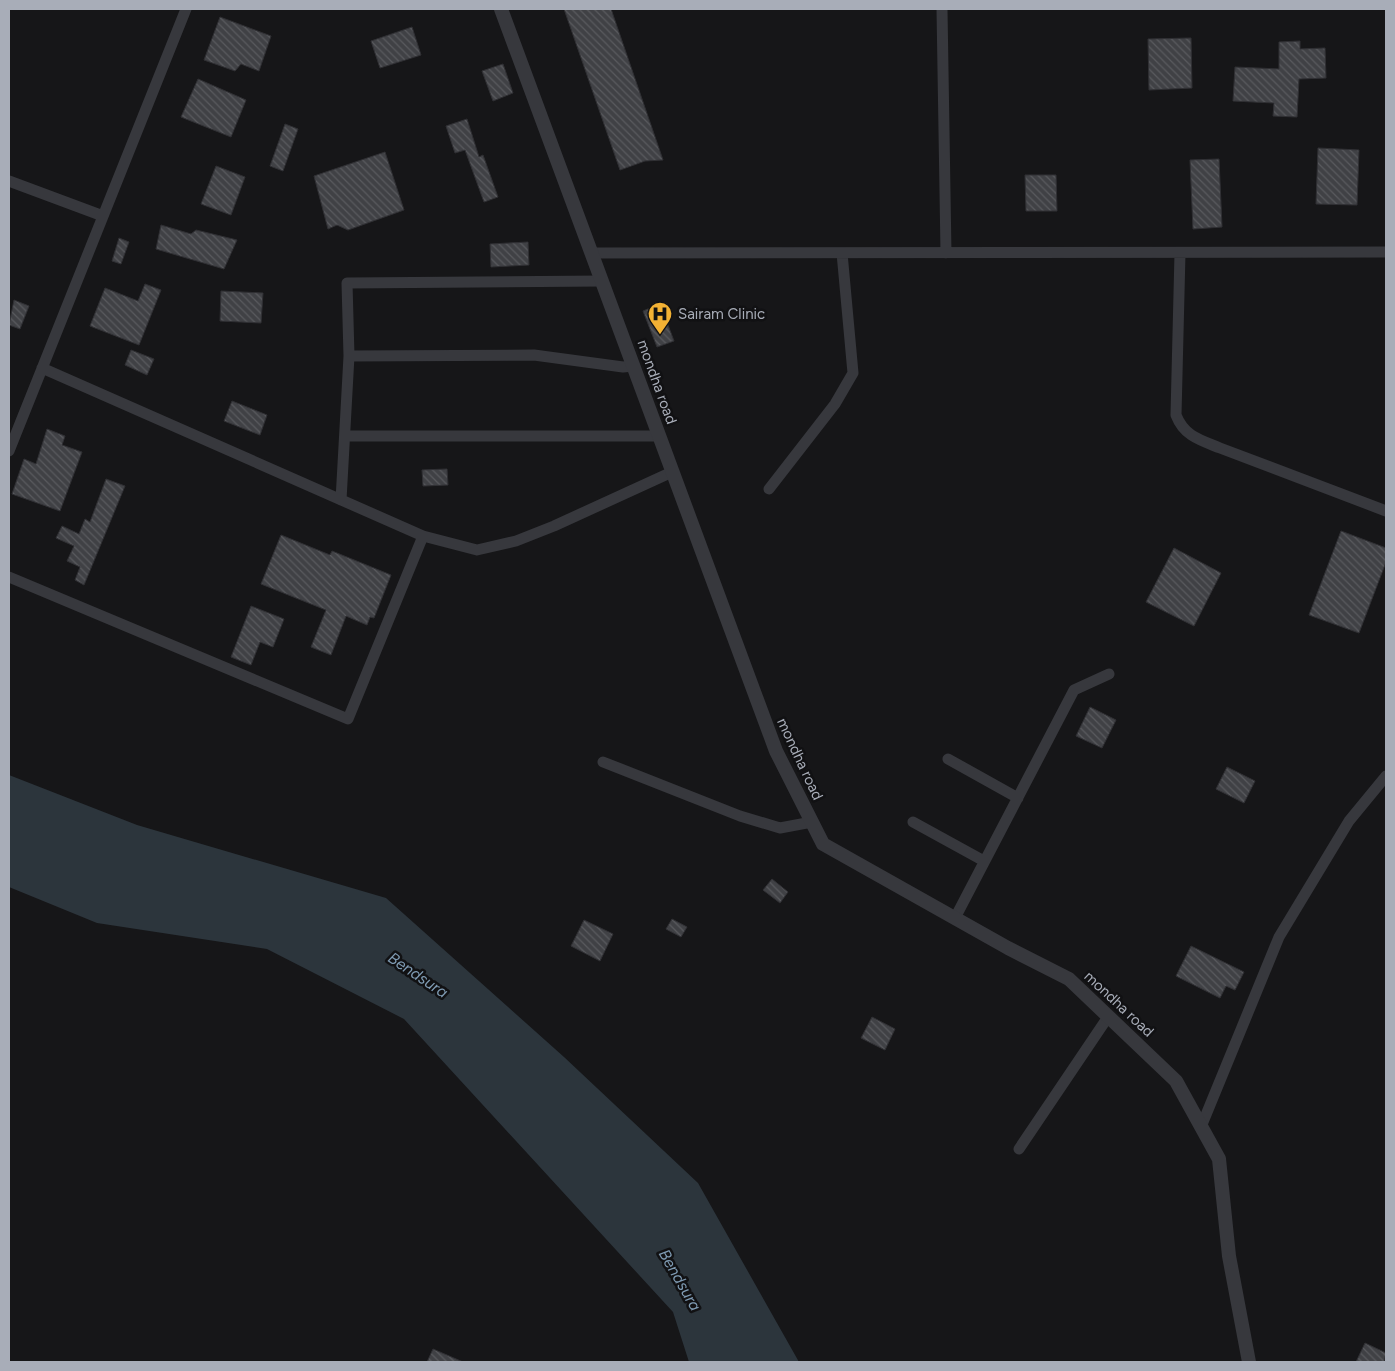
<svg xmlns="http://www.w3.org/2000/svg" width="1395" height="1371" viewBox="0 0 1395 1371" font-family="Figtree,sans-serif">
<defs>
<pattern id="building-back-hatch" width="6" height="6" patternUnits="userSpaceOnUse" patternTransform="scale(1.25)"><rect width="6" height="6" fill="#404145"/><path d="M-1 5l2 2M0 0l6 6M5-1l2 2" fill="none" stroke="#595a5e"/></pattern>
</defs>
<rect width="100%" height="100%" fill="#161618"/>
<path fill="#2c353c" d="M 9,775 L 137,825 L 386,898 L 564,1057 L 698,1183 L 799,1362 L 689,1362 L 673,1312 L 404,1019 L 267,949 L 97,923 L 9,887 Z"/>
<path fill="url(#building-back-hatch)" stroke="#303034" d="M 564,9 L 611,9 L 663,160 L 645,161 L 620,170 Z
M 220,17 L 271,36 L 259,71 L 241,64 L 235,71 L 204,60 Z
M 412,27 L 421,55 L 380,68 L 371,41 Z
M 1191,38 L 1192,88 L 1149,90 L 1148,39 Z
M 1300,41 L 1300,49 L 1325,48 L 1326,78 L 1299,79 L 1297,117 L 1273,116 L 1274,103 L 1233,101 L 1235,67 L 1279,69 L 1279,42 Z
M 503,64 L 513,93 L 493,101 L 482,71 Z
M 198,79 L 246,100 L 231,137 L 181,117 Z
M 467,119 L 479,157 L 483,155 L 498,197 L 484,202 L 465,150 L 455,153 L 446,126 Z
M 285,124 L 298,129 L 283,171 L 270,166 Z
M 1318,148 L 1359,150 L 1357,205 L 1316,204 Z
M 385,152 L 404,210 L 348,230 L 337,225 L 328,229 L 314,176 Z
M 1219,159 L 1222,227 L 1193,229 L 1190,160 Z
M 216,166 L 245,177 L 231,215 L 201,204 Z
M 1025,175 L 1056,175 L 1057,211 L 1026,211 Z
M 161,225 L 191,234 L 196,230 L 237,240 L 224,269 L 156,249 Z
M 119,238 L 129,242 L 121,264 L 112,261 Z
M 528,242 L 529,265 L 491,267 L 490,244 Z
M 145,284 L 161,290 L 139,345 L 90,326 L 105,288 L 138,301 Z
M 221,291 L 263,293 L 261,323 L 220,321 Z
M 14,300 L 29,306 L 20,329 L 9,325 Z
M 660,304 L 674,341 L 657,347 L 643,311 Z
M 131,350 L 154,359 L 147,375 L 125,365 Z
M 232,401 L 267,415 L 260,435 L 224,421 Z
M 47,429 L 65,436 L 62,445 L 82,452 L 60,511 L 12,494 L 24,459 L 36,464 Z
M 447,469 L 448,485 L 423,486 L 422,470 Z
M 106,479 L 125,486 L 84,585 L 75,580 L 80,567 L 67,561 L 74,546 L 56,538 L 62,526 L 79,534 L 85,519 L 90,522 Z
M 1341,531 L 1386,548 L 1386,562 L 1359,633 L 1309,615 Z
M 281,535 L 330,555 L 332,551 L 391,575 L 374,618 L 370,617 L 367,625 L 346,616 L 331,655 L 311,647 L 326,610 L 261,584 Z
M 1174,548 L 1221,573 L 1194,626 L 1146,602 Z
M 251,606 L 284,619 L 273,647 L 260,642 L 251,665 L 231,657 Z
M 1090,707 L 1116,720 L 1102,748 L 1076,736 Z
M 1227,767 L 1255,781 L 1244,803 L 1216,789 Z
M 772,879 L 788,892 L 780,903 L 763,890 Z
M 672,919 L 687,927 L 681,937 L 666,929 Z
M 584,920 L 613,934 L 600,961 L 571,946 Z
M 1191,946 L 1244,972 L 1235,990 L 1226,986 L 1220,998 L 1176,976 Z
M 872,1017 L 895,1029 L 885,1050 L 861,1038 Z
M 1365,1343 L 1386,1353 L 1384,1362 L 1356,1362 Z
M 433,1349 L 463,1362 L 427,1362 Z"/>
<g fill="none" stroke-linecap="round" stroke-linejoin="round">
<path stroke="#37383d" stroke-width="11" d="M 942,9 L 946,253
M 9,181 L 103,216
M 592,253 L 1386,252
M 1180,253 L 1176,415 C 1184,436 1200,440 1220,448 L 1386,511
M 349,356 L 534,355 L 623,367 L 633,366
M 42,368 L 423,536
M 346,436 L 659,436
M 9,451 L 186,9
M 769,489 L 835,404 L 853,373 L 842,253
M 341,500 L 349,356 L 347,283 L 602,281
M 9,577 L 348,719 L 423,536 L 477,550 L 516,541 L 554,526 L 672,472
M 948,759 L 1018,798
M 603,762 L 740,816 L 780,828 L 812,822
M 913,822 L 984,861
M 955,918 L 1074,690 L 1109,674
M 1201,1127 L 1279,937 L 1349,821 L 1386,776
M 1019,1149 L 1108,1017"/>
<path stroke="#37383d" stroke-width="14" d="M 501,9 L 776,751 L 823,844 L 1008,948 L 1069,979 L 1176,1081 L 1219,1159 L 1229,1256 L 1249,1362"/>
</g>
<defs>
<symbol id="hospital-pin" viewBox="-11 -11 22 30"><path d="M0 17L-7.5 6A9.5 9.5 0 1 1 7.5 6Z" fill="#f2b134" stroke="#111113"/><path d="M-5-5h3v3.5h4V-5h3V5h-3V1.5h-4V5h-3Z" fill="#111"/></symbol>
</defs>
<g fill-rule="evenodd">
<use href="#hospital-pin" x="646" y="300" width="28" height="38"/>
</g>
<g text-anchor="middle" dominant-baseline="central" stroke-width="5" stroke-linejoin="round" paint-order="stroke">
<g font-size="15" fill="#a8adb8" stroke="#111113" text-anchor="start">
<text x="678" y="314">Sairam Clinic</text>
</g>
<g font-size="15" fill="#a8adb8" stroke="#111113">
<text transform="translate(657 382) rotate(70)">mondha road</text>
<text transform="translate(800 759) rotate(65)">mondha road</text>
<text transform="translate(1119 1004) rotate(43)">mondha road</text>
</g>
<g font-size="16" font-style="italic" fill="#7f9bb3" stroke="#111113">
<text transform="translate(418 975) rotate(34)">Bendsura</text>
<text transform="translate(680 1280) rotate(60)">Bendsura</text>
</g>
</g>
<rect width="1395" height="1371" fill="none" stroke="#a8adb8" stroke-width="20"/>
</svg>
